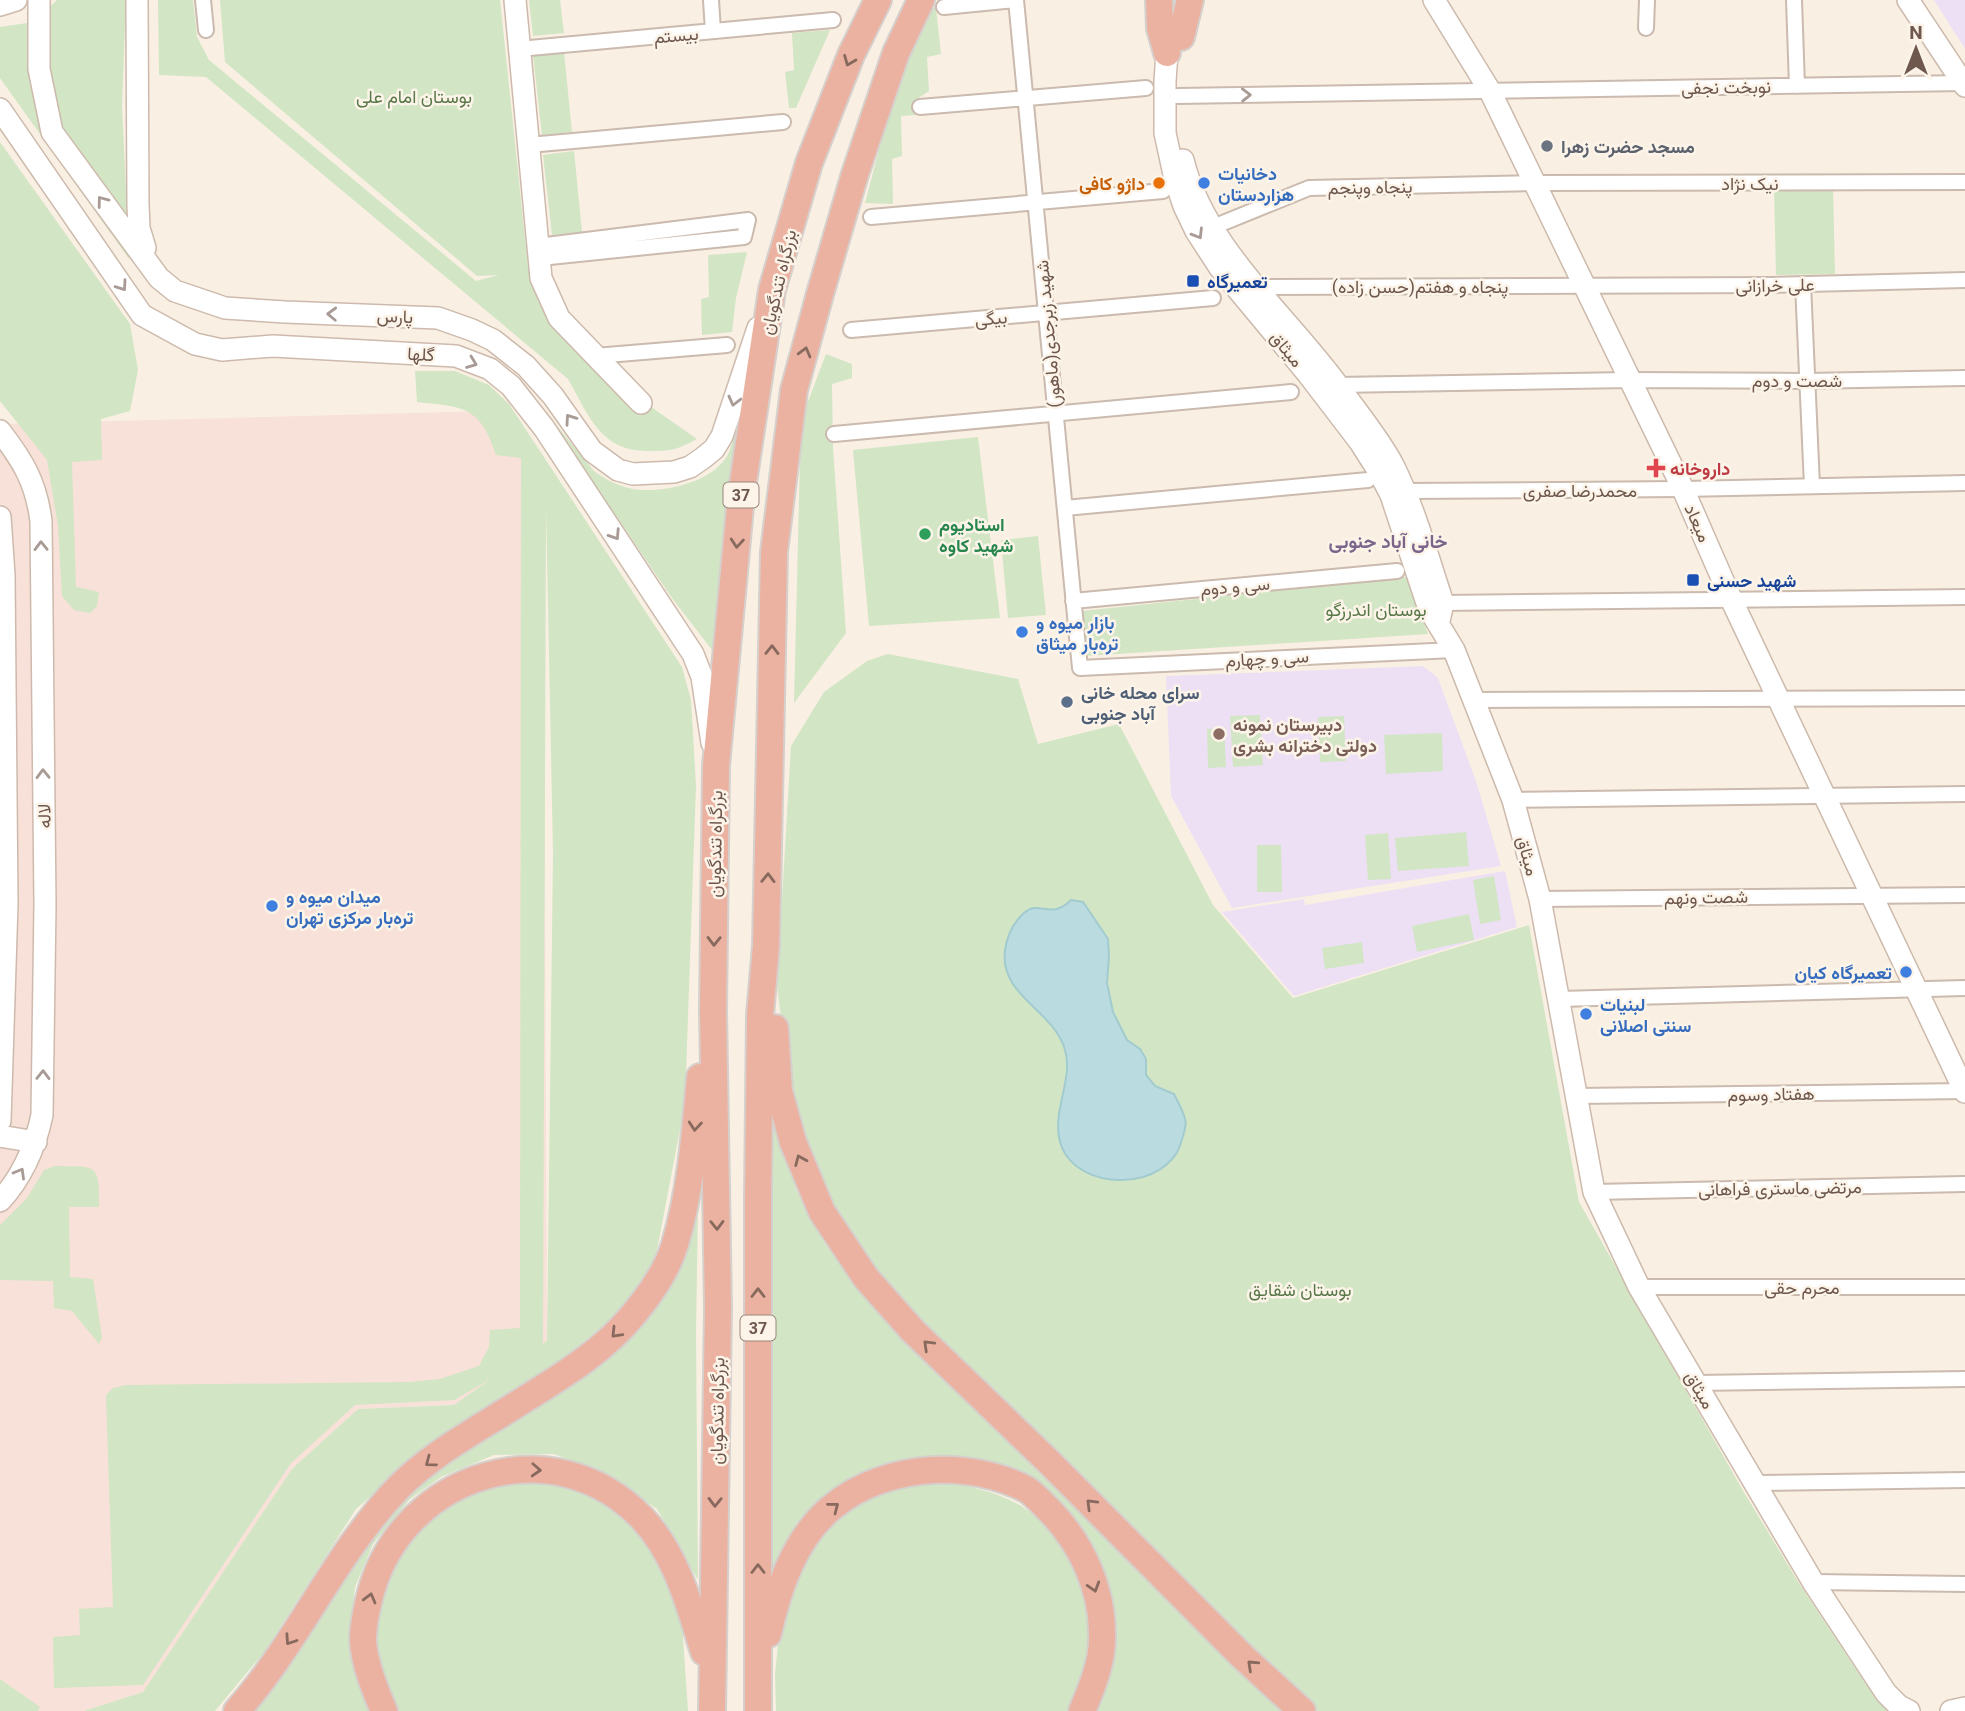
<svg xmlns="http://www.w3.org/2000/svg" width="1965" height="1711" viewBox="0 0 1965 1711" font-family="Roboto,Vazirmatn,sans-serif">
<rect width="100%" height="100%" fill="#f9f0e3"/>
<path fill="#f8e1d8" d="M 490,411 L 543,470 L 547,1342 L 536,1356 L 454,1405 L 358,1409 L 292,1469 L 143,1692 L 84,1711 L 0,1711 L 0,424 Z"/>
<path fill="#ede0f5" d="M 1934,0 L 1965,0 L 1965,49 Z
M 1423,666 L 1438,678 L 1477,784 L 1501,866 L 1232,908 L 1171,796 L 1166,676 Z
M 1505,871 L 1517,927 L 1294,996 L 1222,912 L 1304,899 L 1305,905 Z"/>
<path fill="#d2e5c4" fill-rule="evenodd" d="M 57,0 L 126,0 L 122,105 L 129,259 L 0,78 L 0,27 L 34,22 Z
M 158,0 L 193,0 L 197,37 L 209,60 L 476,281 L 499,275 L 477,276 L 225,62 L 220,0 L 500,0 L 528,267 L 535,265 L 547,319 L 654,409 L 697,439 C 676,450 672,451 649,451 C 601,452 589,416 568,379 L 206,77 L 159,75 Z
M 529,0 L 560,0 L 564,33 L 533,36 Z
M 925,6 L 936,8 L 941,54 L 927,57 L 929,91 L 917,99 L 916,115 L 901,116 L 902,156 L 892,159 L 893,204 L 865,203 L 900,69 Z
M 830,30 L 796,108 L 789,108 L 785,72 L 794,70 L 792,33 Z
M 564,52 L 572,132 L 542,135 L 533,55 Z
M 0,142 L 130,324 L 138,370 L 130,411 L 101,419 L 102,460 L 72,462 L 76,587 L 99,592 L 97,606 L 90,613 L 74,610 L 62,596 L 58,526 L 47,460 L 0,401 Z
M 574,151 L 582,232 L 552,235 L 543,155 Z
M 1833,188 L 1835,274 L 1776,275 L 1774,189 Z
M 747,252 L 736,298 L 732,332 L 702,335 L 701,299 L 709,297 L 708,255 Z
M 826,354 L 852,364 L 852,378 L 832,384 L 833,448 L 846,633 L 794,703 L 801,420 Z
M 415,371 L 455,371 L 489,385 L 509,404 L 682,667 L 691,700 L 696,786 L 685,1103 L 653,1271 L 614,1316 L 564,1358 L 427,1448 L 356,1509 L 265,1651 L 215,1711 L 84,1711 L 143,1692 L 292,1469 L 358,1409 L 454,1405 L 491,1379 L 454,1400 L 355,1405 L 291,1463 L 143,1685 L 54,1688 L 53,1637 L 80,1635 L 79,1609 L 113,1607 L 106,1395 L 113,1388 L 126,1385 L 409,1382 L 440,1379 L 479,1366 L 489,1347 L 490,1330 L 520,1328 L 521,458 L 496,455 C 480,406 464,407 417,402 ZM 546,505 L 553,854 L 547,1341 L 541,1345 L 543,1342 Z
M 741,388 L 712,650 L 672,598 L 543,409 L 594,471 C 606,480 618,486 633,489 C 663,494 716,482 729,452 C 737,433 738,408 741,388 Z
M 978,437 L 1000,618 L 869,626 L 853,450 Z
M 1038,536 L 1046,615 L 1008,618 L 1001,540 Z
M 1407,577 L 1428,634 L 1085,656 L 1082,611 Z
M 888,654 L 1018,679 L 1038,744 L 1119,724 L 1213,905 L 1293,998 L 1529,925 L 1579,1202 L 1742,1489 L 1797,1580 L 1865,1683 L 1887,1711 L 1317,1711 L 1140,1544 L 947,1346 L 880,1275 L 848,1229 L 796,1142 L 777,985 L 791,746 L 824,692 L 867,661 Z
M 1260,715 L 1263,765 L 1233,767 L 1230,716 Z
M 1344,716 L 1346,761 L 1320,762 L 1318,717 Z
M 1224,728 L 1226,767 L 1208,768 L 1207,729 Z
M 1442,733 L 1443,771 L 1386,774 L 1384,735 Z
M 1466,832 L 1469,866 L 1398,871 L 1395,838 Z
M 1388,833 L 1391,879 L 1368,880 L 1365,835 Z
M 1257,845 L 1281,845 L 1282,892 L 1257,892 Z
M 1494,876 L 1501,920 L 1480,924 L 1473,880 Z
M 1469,914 L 1474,940 L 1417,952 L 1412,926 Z
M 1362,942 L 1364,963 L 1325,969 L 1322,948 Z
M 771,1124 L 776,1127 L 797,1192 L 825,1244 L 861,1290 L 946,1382 L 1282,1711 L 1096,1711 L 1101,1703 L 1112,1662 L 1114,1617 L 1104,1575 L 1089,1537 L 1047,1495 L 1013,1474 L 968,1458 L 913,1457 L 875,1466 L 827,1493 L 797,1522 L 767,1579 Z
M 55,1166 C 96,1167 100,1162 99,1207 L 69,1207 L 70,1277 L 93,1279 L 102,1337 L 99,1344 L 72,1311 L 54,1308 L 53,1281 L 0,1280 L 0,1225 L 27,1198 L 44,1170 Z
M 698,1205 L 696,1334 L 698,1580 L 657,1509 L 608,1474 L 554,1454 L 494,1455 L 441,1477 L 410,1499 L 373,1544 L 355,1587 L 349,1644 L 357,1680 L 372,1711 L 249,1711 L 368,1533 L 406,1492 L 468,1446 L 610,1353 Z
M 941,1480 C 970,1487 1002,1492 1027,1510 C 1054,1530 1079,1564 1087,1597 C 1092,1616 1088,1641 1085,1661 C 1082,1677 1078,1697 1068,1711 L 776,1711 L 775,1674 L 780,1625 L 790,1579 L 814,1537 L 850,1502 L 899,1483 Z
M 491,1482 L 574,1484 L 611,1502 L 647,1537 L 681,1608 L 688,1711 L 397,1711 L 386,1695 L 372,1641 L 381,1587 L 417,1523 Z
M 0,1679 L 40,1707 L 38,1711 L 0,1711 Z"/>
<path fill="#badce0" stroke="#a2cbd0" stroke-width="2" d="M 1071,900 L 1083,902 L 1108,939 L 1109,956 L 1107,983 L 1113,1012 L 1127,1040 L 1140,1049 L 1146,1059 L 1146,1075 L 1155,1086 L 1174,1094 C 1178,1102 1183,1111 1185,1119 C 1187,1125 1184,1133 1182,1139 C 1170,1192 1078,1193 1061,1145 C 1050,1113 1074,1081 1065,1050 C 1054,1010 999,996 1005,950 C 1007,936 1013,923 1024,913 C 1040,899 1050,921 1071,900 Z"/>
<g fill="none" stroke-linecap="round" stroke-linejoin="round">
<defs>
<path id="street" d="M 203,0 L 206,30
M 711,0 L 713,31
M 1016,0 L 1080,668 L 1454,650
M 1794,0 L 1797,86
M 944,7 L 1015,0
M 1646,28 L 1647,0
M 519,49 L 833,20
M 1177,96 L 1963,83
M 920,107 L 1146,88
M 529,145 L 783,122
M 871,217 L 1163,191
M 1213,227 L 1309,188 L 1535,183 L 1965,182
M 538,246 L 748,220 L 744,237 L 540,258
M 1803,284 L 1812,486
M 1255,287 L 1772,285 L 1965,280
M 851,330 L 1213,298
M 595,356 L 727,345
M 1338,385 L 1629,380 L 1807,381 L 1965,378
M 834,434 L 1291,392
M 1404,491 L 1683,489 L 1965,483
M 1065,508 L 1368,480
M 1073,601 L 1397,571
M 1443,603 L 1965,597
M 1472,700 L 1965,698
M 1513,800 L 1965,794
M 1540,899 L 1965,895
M 1560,999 L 1965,988
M 1577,1096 L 1965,1091
M 1594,1192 L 1965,1184
M 1639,1287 L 1965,1287
M 1696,1383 L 1965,1379
M 1756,1483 L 1965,1480
M 1813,1582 L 1965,1584"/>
<path id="secondary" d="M 39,0 L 39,69 L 52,132 L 159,278 L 175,291 L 225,308 L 285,312 L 438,318 L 472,330 L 493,340 L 526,366 L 553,396 L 592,451 L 618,470 L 633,474 L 674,472 L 690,467 L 703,458 L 714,449 L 722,436 L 758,328
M 137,0 L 138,205 L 139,228 L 145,248
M 515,0 L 541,278 L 559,318 L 641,403
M 1434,0 L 1490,91 L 1683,489 L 1732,601 L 1965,1092
M 1908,0 L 1965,86
M 0,5 L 16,0
M 1168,39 L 1165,81 L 1165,133 L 1175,179 L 1184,206 L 1196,231 L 1220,268 L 1308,374 L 1360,442 L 1379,472 L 1391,495 L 1429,609 L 1454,650 L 1513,800 L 1540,899 L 1594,1192 L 1639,1287 L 1813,1582 L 1886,1693 L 1899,1706 L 1909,1711
M 0,109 L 142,315 L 195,344 L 222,350 L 273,346 L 456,356 L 490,369 L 511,386 L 544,428 L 693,654 L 702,677 L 712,743
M 1183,160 C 1204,247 1288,317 1339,387 C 1357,412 1381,441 1394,467 C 1415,510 1428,558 1443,603 L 1439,621
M 0,431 C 23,461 36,482 41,521 L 45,904 L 42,1115 C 35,1148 23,1176 0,1201
M 0,517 L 4,575 L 7,904 L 0,1121
M 0,1136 L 36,1142
M 1951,1711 L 1965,1708"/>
<path id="highway" d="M 1159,0 L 1160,28 L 1167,53
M 1181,37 L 1190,0
M 775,1028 L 779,1091 L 793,1142 L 822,1212 L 866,1278 L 913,1331 L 1050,1463 L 1243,1657 L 1302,1711
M 768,1634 C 778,1589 794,1539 831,1508 C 859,1484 897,1472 933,1470 C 963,1468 999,1475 1026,1489 C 1033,1493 1040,1501 1046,1507 C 1081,1541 1104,1590 1102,1640 C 1102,1663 1091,1690 1082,1711
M 237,1711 C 298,1642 334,1555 398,1488 C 431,1454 475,1431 514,1406 C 544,1387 575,1369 602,1346 C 630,1323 665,1279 675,1244 C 691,1190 695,1133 700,1077
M 384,1711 C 375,1690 364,1663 363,1640 C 363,1624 367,1607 371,1592 C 404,1473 554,1426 642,1518 C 677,1555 689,1605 704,1652
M 712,1711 L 718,1308 L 713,1010 L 716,766 L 741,496 L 772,290 L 809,163 L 851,55 L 878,0
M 758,1711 L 758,1197 L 760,1015 L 766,946 L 774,552 L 794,390 L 820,294 L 855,174 L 896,53 L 921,0"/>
</defs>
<use href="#street" stroke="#cbbaae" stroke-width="18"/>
<use href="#secondary" stroke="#cdbaac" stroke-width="24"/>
<use href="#highway" stroke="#d6d0cd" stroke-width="30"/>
<use href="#street" stroke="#fff" stroke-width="14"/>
<use href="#secondary" stroke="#fff" stroke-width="21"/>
<use href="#highway" stroke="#ecb2a1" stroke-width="26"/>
</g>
<defs><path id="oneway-chevron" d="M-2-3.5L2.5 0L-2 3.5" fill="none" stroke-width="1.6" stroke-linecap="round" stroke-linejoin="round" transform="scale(1.75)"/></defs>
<g stroke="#87695d">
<use href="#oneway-chevron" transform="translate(849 61) rotate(112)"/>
<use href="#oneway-chevron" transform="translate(805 352) rotate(-75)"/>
<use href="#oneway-chevron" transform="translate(737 543) rotate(95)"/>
<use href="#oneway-chevron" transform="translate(772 650) rotate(-89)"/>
<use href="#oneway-chevron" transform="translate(768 878) rotate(-89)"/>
<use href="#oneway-chevron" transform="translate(714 941) rotate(91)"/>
<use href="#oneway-chevron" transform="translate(695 1126) rotate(95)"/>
<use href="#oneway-chevron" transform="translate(800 1160) rotate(-113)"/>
<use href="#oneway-chevron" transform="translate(717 1225) rotate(89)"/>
<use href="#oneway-chevron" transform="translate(758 1293) rotate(-90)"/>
<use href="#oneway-chevron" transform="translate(616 1333) rotate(134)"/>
<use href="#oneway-chevron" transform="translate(928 1345) rotate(-136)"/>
<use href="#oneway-chevron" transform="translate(430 1462) rotate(143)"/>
<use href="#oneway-chevron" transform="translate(536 1470) rotate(3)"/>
<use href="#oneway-chevron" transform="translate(715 1502) rotate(91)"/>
<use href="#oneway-chevron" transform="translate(1091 1504) rotate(-135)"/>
<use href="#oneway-chevron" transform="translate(834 1507) rotate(-38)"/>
<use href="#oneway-chevron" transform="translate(758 1569) rotate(-90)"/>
<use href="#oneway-chevron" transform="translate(1094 1587) rotate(73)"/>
<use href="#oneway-chevron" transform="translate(370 1598) rotate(-75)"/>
<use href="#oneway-chevron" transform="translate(290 1640) rotate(124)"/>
<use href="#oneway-chevron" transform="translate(1252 1665) rotate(-137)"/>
</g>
<g stroke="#a89a94">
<use href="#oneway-chevron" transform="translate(1246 95) rotate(-1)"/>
<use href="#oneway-chevron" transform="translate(102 201) rotate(-127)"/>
<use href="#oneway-chevron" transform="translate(1198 234) rotate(59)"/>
<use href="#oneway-chevron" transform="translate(122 286) rotate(55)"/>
<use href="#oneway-chevron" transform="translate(332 314) rotate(-178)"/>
<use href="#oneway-chevron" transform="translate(472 363) rotate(21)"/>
<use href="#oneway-chevron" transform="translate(734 401) rotate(104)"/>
<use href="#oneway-chevron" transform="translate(570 419) rotate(-125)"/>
<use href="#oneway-chevron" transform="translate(615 535) rotate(57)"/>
<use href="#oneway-chevron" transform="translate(41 546) rotate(-91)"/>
<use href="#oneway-chevron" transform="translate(43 774) rotate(-91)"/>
<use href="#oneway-chevron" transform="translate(43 1075) rotate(-89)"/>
<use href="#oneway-chevron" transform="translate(20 1173) rotate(-60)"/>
</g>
<circle fill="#6b7280" stroke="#fdf4e9" stroke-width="2.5" cx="1547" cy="146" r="7"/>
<circle fill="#e8710a" stroke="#fdf4e9" stroke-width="2.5" cx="1159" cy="183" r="7"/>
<g fill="#3f7fe0" stroke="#fdf4e9" stroke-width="2.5">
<circle cx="1204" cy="183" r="7"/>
<circle cx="1022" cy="632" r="7"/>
<circle cx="272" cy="906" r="7"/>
<circle cx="1906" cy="972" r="7"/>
<circle cx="1586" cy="1014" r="7"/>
</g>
<g fill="#1a4fb4" stroke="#fdf4e9" stroke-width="2.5">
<rect x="1186" y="274" width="14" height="14" rx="3.5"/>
<rect x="1686" y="573" width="14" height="14" rx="3.5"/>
</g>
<path fill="#e0444e" stroke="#fdf4e9" stroke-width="2.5" d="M1652.5 457.5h7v7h7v7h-7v7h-7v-7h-7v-7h7z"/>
<circle fill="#2e9e5b" stroke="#fdf4e9" stroke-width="2.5" cx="925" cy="534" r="7"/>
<circle fill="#5c6f8a" stroke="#fdf4e9" stroke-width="2.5" cx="1067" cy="702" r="7"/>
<circle fill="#8d6e63" stroke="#fdf4e9" stroke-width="2.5" cx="1219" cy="734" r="7"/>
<g text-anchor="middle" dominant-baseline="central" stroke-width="5" stroke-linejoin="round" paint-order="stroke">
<g fill="#fdf4e9" stroke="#99867b" stroke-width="2">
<rect x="723.5" y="482.5" width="35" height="25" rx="5"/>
<rect x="740.5" y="1315.5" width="35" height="25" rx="5"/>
</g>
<g font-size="16" font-weight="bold" fill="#6e574c">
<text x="741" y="495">37</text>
<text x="758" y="1328">37</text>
</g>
<g font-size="18" fill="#6e574c" stroke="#fdf4e9">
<text transform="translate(676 35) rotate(-5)">بیستم</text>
<text transform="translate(1726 87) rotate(-1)">نوبخت نجفی</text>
<text x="1750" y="183">نیک نژاد</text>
<text transform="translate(1370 187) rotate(-1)">پنجاه وپنجم</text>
<text transform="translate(778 282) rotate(-77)">بزرگراه تندگویان</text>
<text transform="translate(1775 285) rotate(-1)">علی خرازانی</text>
<text x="1420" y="286">(حسن زاده)پنجاه و هفتم</text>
<text transform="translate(395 316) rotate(2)">پارس</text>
<text transform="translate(991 318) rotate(-5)">بیگی</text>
<text transform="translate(1048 334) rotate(-95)">شهید زبرجدی(ماهور)</text>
<text transform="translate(1287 349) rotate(50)">میثاق</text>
<text transform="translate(421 354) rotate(3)">گلها</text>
<text x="1797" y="380">شصت و دوم</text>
<text x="1580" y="490">محمدرضا صفری</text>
<text transform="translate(1698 523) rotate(66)">میعاد</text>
<text transform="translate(1235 586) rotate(-5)">سی و دوم</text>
<text transform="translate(1267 658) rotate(-3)">سی و چهارم</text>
<text transform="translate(44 816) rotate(-91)">لاله</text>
<text transform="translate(715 844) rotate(-89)">بزرگراه تندگویان</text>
<text transform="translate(1528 856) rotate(75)">میثاق</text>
<text transform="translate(1706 897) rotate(-1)">شصت ونهم</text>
<text transform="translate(1771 1094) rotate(-1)">هفتاد وسوم</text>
<text transform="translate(1780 1188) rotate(-1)">مرتضی ماستری فراهانی</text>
<text x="1802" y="1287">محرم حقی</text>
<text transform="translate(1700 1390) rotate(59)">میثاق</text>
<text transform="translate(717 1411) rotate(-89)">بزرگراه تندگویان</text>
</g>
<g font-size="18" fill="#587849" stroke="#fdf4e9">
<text x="414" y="96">بوستان امام علی</text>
<text x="1376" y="609">بوستان اندرزگو</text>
<text x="1300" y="1289">بوستان شقایق</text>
</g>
<g font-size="18" font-weight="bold" fill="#5b616d" stroke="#fdf4e9" text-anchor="start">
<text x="1561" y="146">مسجد حضرت زهرا</text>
</g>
<g font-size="18" font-weight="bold" fill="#366cbe" stroke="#fdf4e9" text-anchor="start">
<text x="1218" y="173">دخانیات<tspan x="1218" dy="21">هزاردستان</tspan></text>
<text x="1036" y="622">بازار میوه و<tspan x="1036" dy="21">تره‌بار میثاق</tspan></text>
<text x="286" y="896">میدان میوه و<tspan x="286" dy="21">تره‌بار مرکزی تهران</tspan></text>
<text x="1892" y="972" text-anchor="end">تعمیرگاه کیان</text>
<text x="1600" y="1004">لبنیات<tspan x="1600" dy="21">سنتی اصلانی</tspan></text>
</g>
<g font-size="18" font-weight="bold" fill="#c56008" stroke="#fdf4e9" text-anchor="end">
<text x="1145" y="183">داژو کافی</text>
</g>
<g font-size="18" font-weight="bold" fill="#164399" stroke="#fdf4e9" text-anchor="start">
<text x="1207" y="281">تعمیرگاه</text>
<text x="1707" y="580">شهید حسنی</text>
</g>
<g font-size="18" font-weight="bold" fill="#be3a42" stroke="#fdf4e9" text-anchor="start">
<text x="1670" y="468">داروخانه</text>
</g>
<g font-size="18" font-weight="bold" fill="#27864d" stroke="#fdf4e9" text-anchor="start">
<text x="939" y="524">استادیوم<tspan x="939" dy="21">شهید کاوه</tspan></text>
</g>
<g font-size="18" font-weight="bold" fill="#4e5e75" stroke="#fdf4e9" text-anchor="start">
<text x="1081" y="692">سرای محله خانی<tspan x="1081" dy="21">آباد جنوبی</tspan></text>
</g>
<g font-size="18" font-weight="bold" fill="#785e54" stroke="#fdf4e9" text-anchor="start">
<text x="1233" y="724">دبیرستان نمونه<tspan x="1233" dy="21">دولتی دخترانه بشری</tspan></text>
</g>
<g font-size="19" font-weight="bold" fill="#7c658b" stroke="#fdf4e9">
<text x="1388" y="541">خانی آباد جنوبی</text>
</g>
</g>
<g transform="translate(1916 49)" stroke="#fdf4e9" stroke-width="5" paint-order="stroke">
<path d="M0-5L12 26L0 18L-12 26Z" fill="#6e574c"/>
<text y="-10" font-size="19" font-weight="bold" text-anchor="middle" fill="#6e574c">N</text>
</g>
</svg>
